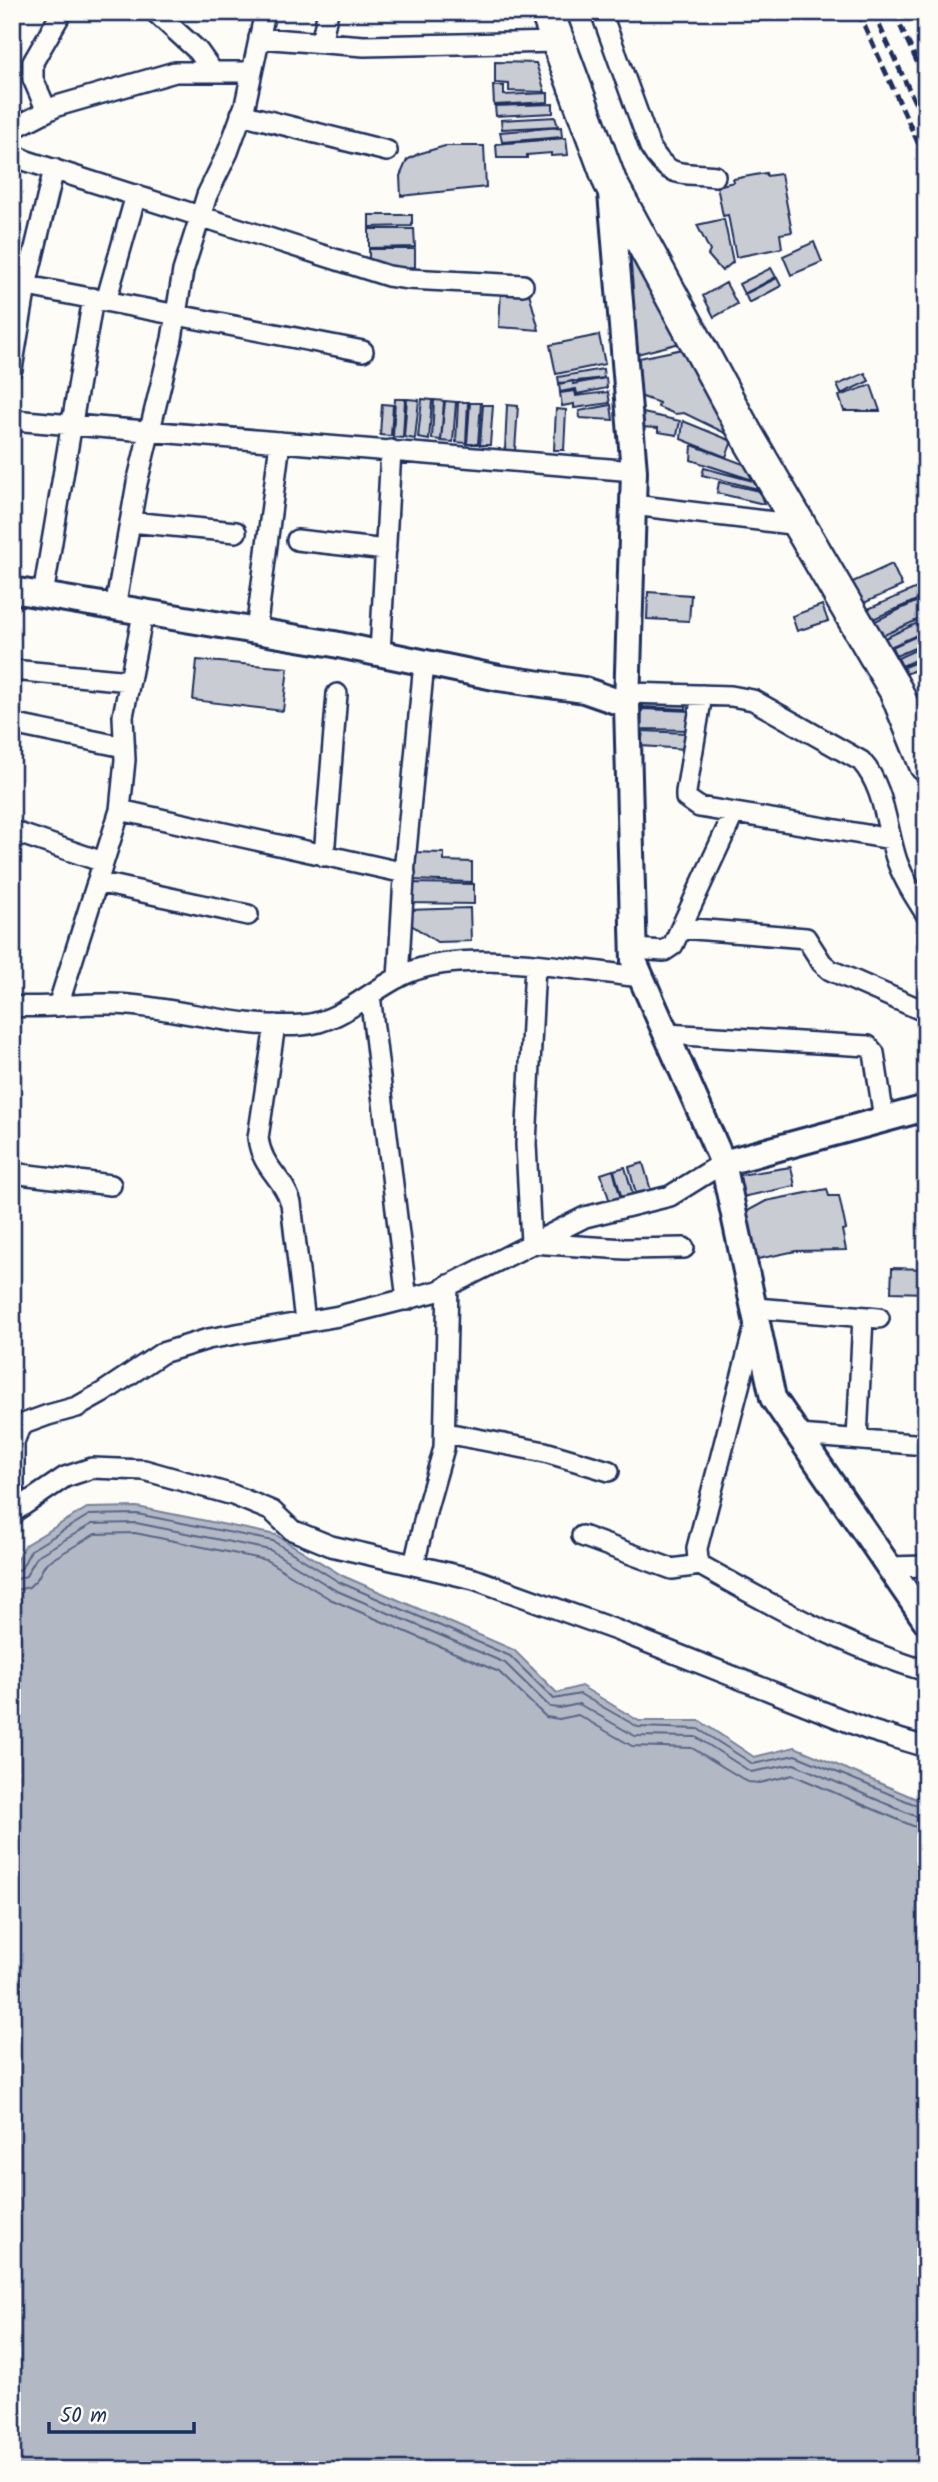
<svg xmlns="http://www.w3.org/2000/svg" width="938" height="2482" viewBox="0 0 938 2482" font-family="Kalam,sans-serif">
<rect width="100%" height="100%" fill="#fdfcf7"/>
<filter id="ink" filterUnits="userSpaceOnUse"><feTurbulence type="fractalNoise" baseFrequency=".0143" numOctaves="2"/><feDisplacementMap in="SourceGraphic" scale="14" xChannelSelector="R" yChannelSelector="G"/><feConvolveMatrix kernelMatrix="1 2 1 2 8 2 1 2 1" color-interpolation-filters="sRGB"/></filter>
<g filter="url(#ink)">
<path fill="#b3b8c5" stroke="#76819c" stroke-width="2" d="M 137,1507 L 276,1535 L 343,1576 L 514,1650 L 557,1693 L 581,1686 L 639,1721 L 700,1721 L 754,1757 L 795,1747 L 926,1803 L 926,2470 L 12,2470 L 12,1568 L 25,1545 L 87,1508 Z"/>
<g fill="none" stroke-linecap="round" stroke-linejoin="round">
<path stroke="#586687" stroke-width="2" d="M 12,1572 L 21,1569 L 31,1550 L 89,1515 L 137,1514 L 273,1541 L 339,1582 L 510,1656 L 554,1699 L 580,1694 L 638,1727 L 698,1729 L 753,1764 L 795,1755 L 926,1809
M 12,1581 L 26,1576 L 37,1556 L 92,1524 L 136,1523 L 270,1550 L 335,1590 L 505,1663 L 550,1707 L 560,1708 L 579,1704 L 635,1736 L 696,1737 L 751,1772 L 794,1764 L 917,1817 L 926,1818
M 12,1591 L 29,1587 L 37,1579 L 46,1563 L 95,1534 L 135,1533 L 266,1560 L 330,1599 L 499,1672 L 546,1717 L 559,1719 L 578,1715 L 632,1746 L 692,1748 L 748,1782 L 760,1783 L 793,1775 L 913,1826 L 926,1829"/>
</g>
<path fill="#c9ccd3" stroke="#1b2f5e" stroke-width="2" d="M 495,62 L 536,63 L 545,92 L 509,91 L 509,84 L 495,83 Z
M 493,86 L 504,86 L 504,95 L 548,93 L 548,102 L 494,105 Z
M 553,104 L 553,113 L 496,116 L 495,106 Z
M 555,117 L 558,126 L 502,129 L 501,120 Z
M 561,127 L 562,137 L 502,142 L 500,132 Z
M 566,138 L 568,155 L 551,156 L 551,153 L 527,155 L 527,158 L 497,158 L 496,144 Z
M 445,146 L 484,146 L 486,187 L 401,196 L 400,176 L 407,160 L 418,154 Z
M 766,173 L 767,176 L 781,174 L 792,232 L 780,234 L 782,248 L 736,257 L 728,215 L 723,216 L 717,186 L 734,182 L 733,179 Z
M 369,215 L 412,215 L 412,226 L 369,227 Z
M 724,219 L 733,262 L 722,271 L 708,255 L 710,251 L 697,225 Z
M 369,229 L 414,229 L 415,247 L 369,248 Z
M 814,242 L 822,262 L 791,275 L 783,256 Z
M 369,249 L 415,249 L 415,267 L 369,268 Z
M 634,253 L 680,343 L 637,354 L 635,315 L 621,256 Z
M 771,268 L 776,277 L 744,294 L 739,284 Z
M 777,278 L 781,286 L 749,303 L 745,294 Z
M 726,283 L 737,304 L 714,317 L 703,296 Z
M 501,291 L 529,293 L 539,330 L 499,327 Z
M 599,335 L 605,364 L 556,374 L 550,345 Z
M 683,349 L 731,436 L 684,413 L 675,414 L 658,407 L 659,403 L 640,396 L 639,358 Z
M 603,369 L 604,378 L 559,383 L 558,377 Z
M 865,373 L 869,381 L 841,394 L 837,385 Z
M 606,378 L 607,388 L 577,394 L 576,389 L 560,392 L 559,384 L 573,381 L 573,384 Z
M 871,385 L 880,411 L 844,411 L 839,396 Z
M 575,391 L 576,396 L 608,392 L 610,403 L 574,408 L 574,404 L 562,406 L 560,393 Z
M 395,399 L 405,399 L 403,438 L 393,437 Z
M 407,399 L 419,400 L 415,439 L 404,437 Z
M 422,399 L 432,400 L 429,440 L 418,438 Z
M 434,400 L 444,401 L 441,440 L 432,439 Z
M 445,401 L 456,402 L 453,442 L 441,441 Z
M 458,402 L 468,402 L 466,443 L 456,442 Z
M 470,403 L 481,403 L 478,444 L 467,444 Z
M 382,404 L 393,405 L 391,436 L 380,435 Z
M 483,405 L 493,405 L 490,445 L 480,445 Z
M 507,405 L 518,406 L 515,451 L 505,450 Z
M 611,405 L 613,420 L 580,418 L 579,411 Z
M 556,409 L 566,410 L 564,450 L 554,450 Z
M 643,413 L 680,421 L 677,435 L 658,432 L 658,428 L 640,427 Z
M 683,421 L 732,441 L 726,457 L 681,439 Z
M 692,445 L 746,465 L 753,480 L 691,460 Z
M 704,468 L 753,481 L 758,489 L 702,475 Z
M 719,482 L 759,491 L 764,504 L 717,493 Z
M 892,564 L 902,586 L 855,607 L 846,585 Z
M 926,584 L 926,596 L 873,619 L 868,609 Z
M 648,592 L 691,595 L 689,621 L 647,619 Z
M 926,597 L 926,616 L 880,637 L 873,622 Z
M 822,605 L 828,621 L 797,631 L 792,616 Z
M 926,619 L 926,631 L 890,647 L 885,638 Z
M 926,632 L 926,643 L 896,656 L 892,647 Z
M 926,645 L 926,655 L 902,666 L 898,658 Z
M 926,658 L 926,665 L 906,674 L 904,667 Z
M 197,660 L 288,668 L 283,711 L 193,700 Z
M 643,698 L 687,699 L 686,709 L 643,707 Z
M 642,709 L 692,711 L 691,730 L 641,729 Z
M 643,731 L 687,733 L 686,749 L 641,746 Z
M 410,852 L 444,853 L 444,861 L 472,862 L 472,882 L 410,880 Z
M 408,883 L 474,884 L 474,904 L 408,903 Z
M 470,908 L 471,941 L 437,942 L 407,922 L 407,910 Z
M 643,1163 L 652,1194 L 637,1198 L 629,1167 Z
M 625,1167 L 633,1195 L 622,1199 L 614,1170 Z
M 791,1167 L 795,1186 L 737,1198 L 733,1176 Z
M 613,1170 L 621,1199 L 610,1202 L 601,1174 Z
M 827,1189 L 829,1196 L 839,1196 L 846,1229 L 842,1230 L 846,1250 L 796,1251 L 753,1260 L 742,1214 L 766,1201 Z
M 892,1268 L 926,1269 L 926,1293 L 891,1292 Z"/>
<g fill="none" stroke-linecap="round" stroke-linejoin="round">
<defs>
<path id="minor" d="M 155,12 L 198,51 L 213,72
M 601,12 L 650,147 C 669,179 680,172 715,176
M 259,38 L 364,46 L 559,42
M 321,42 L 328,12
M 47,111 L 33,79 L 33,62 L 62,12
M 241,114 L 387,151
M 12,129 L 57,106 L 175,72 L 252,72
M 12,153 L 27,161 L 388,276 L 409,279 L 523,285
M 12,283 L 363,351
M 106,301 L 136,195
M 12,369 L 26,286 L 54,169
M 12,420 L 634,471
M 633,505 L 799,525
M 130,522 L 236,532
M 297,540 L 386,550
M 43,595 L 93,298
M 115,608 L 137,483 L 172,339 L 183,271 L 207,195 L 228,152 L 245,105 L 265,12
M 256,631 L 280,442
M 380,653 L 391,450
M 12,670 L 130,681
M 628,693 L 731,696 L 753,700 L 861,761 C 885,787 886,829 897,861 C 904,880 915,897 926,914
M 702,695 L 686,792 L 686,798 L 699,807 L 891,839
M 12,724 L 124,747
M 120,810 L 405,873
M 12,831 L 103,862
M 324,856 L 337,694
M 97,882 L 248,915
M 681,928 L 806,938 L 822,963 L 830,970 L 926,1012
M 634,949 L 664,951 L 673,945 L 734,813
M 535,965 L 526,1144 L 531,1243 L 625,1249 L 684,1248
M 398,978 L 405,862 L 424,663
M 370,995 L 407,1300
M 12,1006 C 51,1009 90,1001 129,1005 C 187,1010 243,1029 302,1025 C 342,1023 374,986 410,972 C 471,948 575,970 641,977
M 58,1006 L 120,810 L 125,760 L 123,716 L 143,614
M 275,1025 L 258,1138 C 262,1169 282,1175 291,1203 L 305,1322
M 666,1034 L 868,1046 L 874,1053 L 884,1119
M 12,1173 L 111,1185
M 755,1308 L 879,1318
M 756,1321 L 697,1548 L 698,1560 L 700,1565 C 773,1606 846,1647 926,1671
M 446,1433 L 545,1452 L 609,1471
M 799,1435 L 926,1445
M 857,1439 L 863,1317
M 14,1512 L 14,1442 L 19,1429 L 26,1423 L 48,1415 L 77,1407 L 102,1393 L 162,1353 L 208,1339 L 339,1316 L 438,1291 L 585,1217 L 670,1196 L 723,1163
M 12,1513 L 65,1477 L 92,1468 L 144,1470 L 233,1495 L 272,1511 L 292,1530 L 331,1546 L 474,1579 L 616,1630 L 869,1730 L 926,1747
M 582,1536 L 672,1569 L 700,1565
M 414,1565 L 427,1508 L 444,1448 L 448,1285
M 889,1567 L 926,1566"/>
<path id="tertiary" d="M 611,193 L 634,471 L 627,705 L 634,961 L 723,1163 L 773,1398 L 926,1621
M 12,590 L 334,644 L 499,678 L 584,690 L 627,705
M 723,1163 L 926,1108"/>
<path id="primary" d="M 547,12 L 610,182 L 745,432 L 896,691 L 926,765"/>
</defs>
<use href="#minor" stroke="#1b2f5e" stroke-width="24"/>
<use href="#tertiary" stroke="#1b2f5e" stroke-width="30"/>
<use href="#primary" stroke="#1b2f5e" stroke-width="37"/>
<use href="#minor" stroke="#fdfcf7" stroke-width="19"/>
<use href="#tertiary" stroke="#fdfcf7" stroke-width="24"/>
<use href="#primary" stroke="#fdfcf7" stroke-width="32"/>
<path stroke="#1b2f5e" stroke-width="5" stroke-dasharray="10 5" stroke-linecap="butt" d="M 858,12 L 926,160
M 873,12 L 926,126
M 894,12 L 926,81"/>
</g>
</g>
<rect width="938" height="2482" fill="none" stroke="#fdfcf7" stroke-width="42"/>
<rect x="21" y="21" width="896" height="2440" fill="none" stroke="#1b2f5e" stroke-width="2.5" filter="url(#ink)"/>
<path d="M49 2422v10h145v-10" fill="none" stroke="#1b2f5e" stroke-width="3.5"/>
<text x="60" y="2422" font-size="21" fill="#1b2f5e" stroke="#fdfcf7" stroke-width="5" paint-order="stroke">50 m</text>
</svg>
